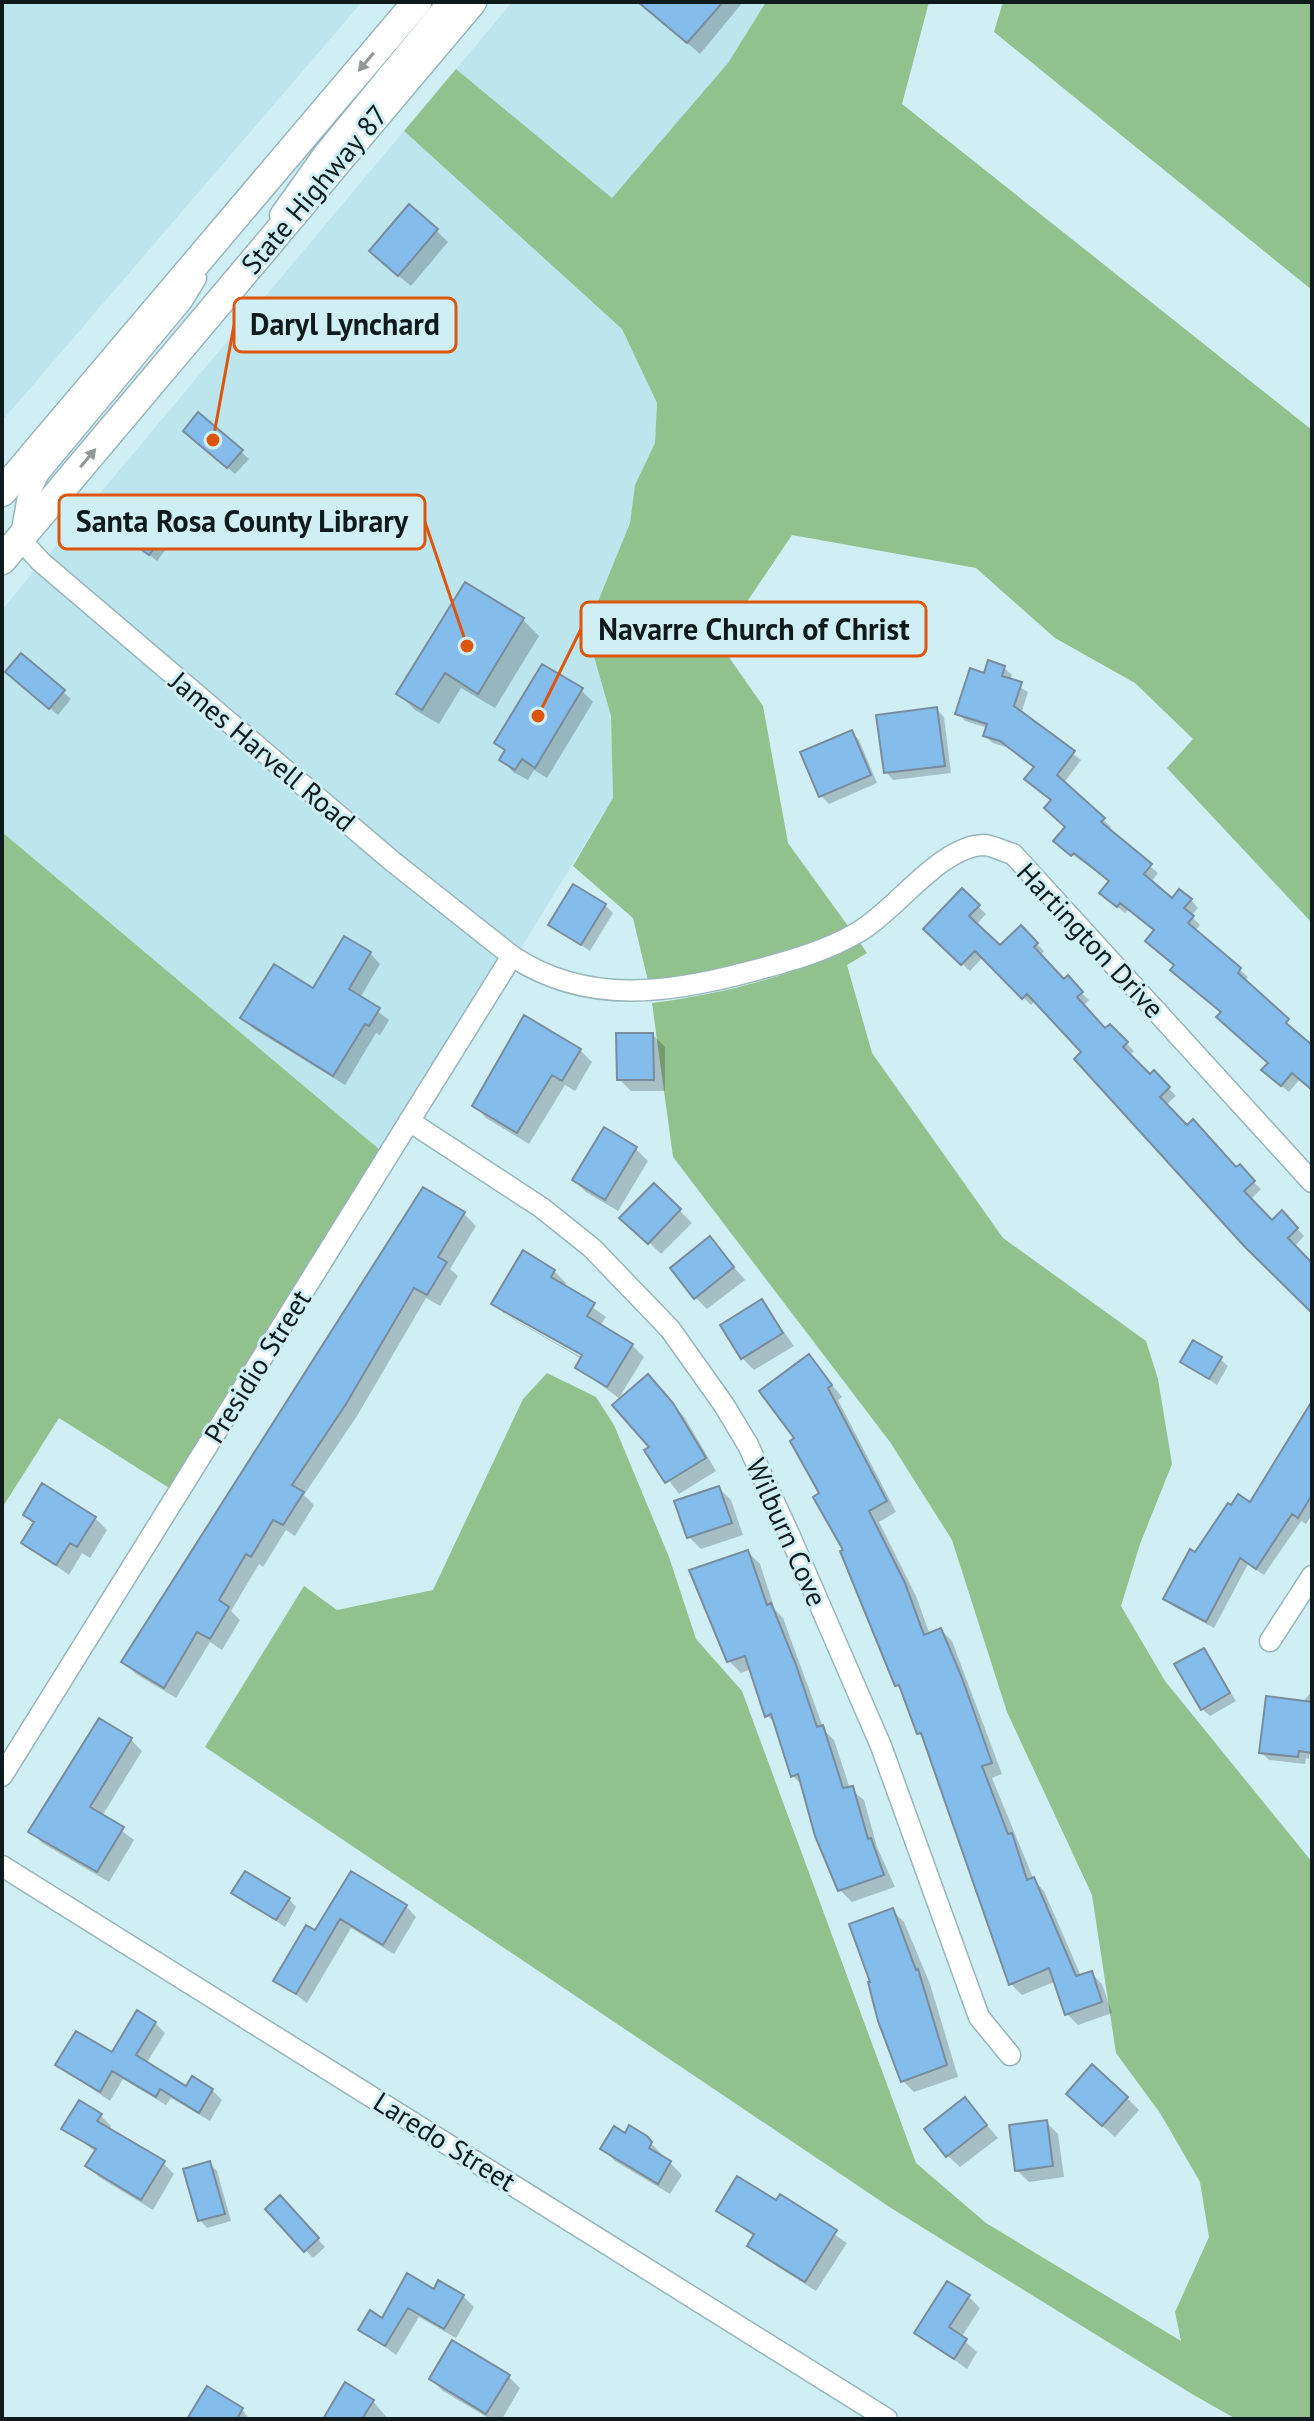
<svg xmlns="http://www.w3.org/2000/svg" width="1314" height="2421" viewBox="0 0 1314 2421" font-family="'PT Sans',sans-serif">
<rect width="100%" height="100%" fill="#cfeff5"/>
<path fill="#bce5ed" d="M 2,2 L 362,2 L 2,421 Z
M 512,2 L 766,2 L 728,63 L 612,198 L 456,69 Z
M 404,131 L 622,329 L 657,403 L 655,443 L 635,485 L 630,523 L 599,599 L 593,652 L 611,716 L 613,798 L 521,948 L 399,852 L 49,554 Z
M 34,571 L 385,870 L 498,960 L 380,1150 L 2,832 L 2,610 Z"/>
<path fill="#91c18d" d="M 766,2 L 929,2 L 902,104 L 1312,430 L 1312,923 L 1167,768 L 1193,739 L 1135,683 L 1055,638 L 976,568 L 792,535 L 719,643 L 763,706 L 788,843 L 848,926 C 787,956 715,973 648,981 L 633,918 L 573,866 L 613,798 L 611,716 L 593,653 L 599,599 L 630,523 L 635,485 L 655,443 L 657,403 L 622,329 L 404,131 L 456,69 L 612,198 L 728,63 Z
M 1003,2 L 1312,2 L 1312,290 L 994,32 Z
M 2,832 L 380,1150 L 169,1488 L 59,1418 L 2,1508 Z
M 860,943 L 867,953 L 847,965 L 872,1053 L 1003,1238 L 1146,1341 L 1158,1379 L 1172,1464 L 1140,1544 L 1121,1606 L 1165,1681 L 1312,1862 L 1312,2419 L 1236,2419 L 1192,2394 L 891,2208 L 205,1747 L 304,1586 L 337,1610 L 433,1590 L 523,1399 L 547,1373 L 596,1397 L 614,1425 L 669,1557 L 696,1639 L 742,1691 L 916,2163 L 986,2223 L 1181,2341 L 1175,2312 L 1209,2237 L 1200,2182 L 1160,2113 L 1116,2053 L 1092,1895 L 1007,1712 L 952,1540 L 890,1442 L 673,1157 L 652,1003 C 723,994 797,975 860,943 Z"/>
<path fill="#0003" fill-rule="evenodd" d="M 639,2 L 743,2 L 700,54 Z
M 436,230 L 448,242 L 411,286 L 383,263 Z
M 193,438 L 241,452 L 249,459 L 235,474 Z
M 165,534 L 172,541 L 157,561 L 125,535 Z
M 466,585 L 523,620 L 539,636 L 495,708 L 461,688 L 439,724 L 415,710 L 399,694 Z
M 21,656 L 71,699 L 58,715 L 16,679 Z
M 1004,668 L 1012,675 L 1010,681 L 1028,692 L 1021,714 L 1081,760 L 1063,784 L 1111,827 L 1108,831 L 1158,873 L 1151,882 L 1173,901 L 1191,900 L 1198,908 L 1191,916 L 1200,925 L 1194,932 L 1240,970 L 1248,977 L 1244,981 L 1312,1048 L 1312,1089 L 1300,1079 L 1289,1092 L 1272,1078 L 1270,1063 L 1176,966 L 1156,930 L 1129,909 L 1125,913 L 1109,900 L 1111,882 L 1063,848 L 1067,828 L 1036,768 L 1009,748 L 993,743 L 985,736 L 988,728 L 965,721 L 958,713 L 985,675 Z
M 581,690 L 593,702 L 547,778 L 534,770 L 528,780 L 513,772 L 502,760 L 506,752 L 496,743 Z
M 936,709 L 944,717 L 951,773 L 893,780 L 886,772 Z
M 851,732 L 859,740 L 877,783 L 829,804 L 821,796 Z
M 962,891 L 986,914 L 976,925 L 1000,948 L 1021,928 L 1044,951 L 1040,956 L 1089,1000 L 1083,1006 L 1106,1031 L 1110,1027 L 1134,1051 L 1129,1056 L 1150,1077 L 1154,1073 L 1176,1096 L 1166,1105 L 1261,1189 L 1251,1199 L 1272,1222 L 1282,1213 L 1304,1236 L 1294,1247 L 1312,1266 L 1312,1311 L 1036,1000 L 1031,1005 L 983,957 L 970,971 L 925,929 Z
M 605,905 L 613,913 L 590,951 L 550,925 Z
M 370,953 L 380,964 L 360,998 L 389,1020 L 380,1035 L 376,1033 L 345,1085 L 254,1029 L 243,1018 L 313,991 Z
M 653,1035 L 665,1047 L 665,1091 L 631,1091 L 619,1079 Z
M 580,1050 L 592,1062 L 575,1091 L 565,1085 L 529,1144 L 486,1118 L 475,1106 Z
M 636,1149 L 648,1161 L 618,1211 L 586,1192 L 574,1180 Z
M 654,1185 L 692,1223 L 661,1254 L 623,1217 Z
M 423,1189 L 464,1214 L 476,1226 L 450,1269 L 458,1276 L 440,1306 L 426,1298 L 357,1416 L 304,1495 L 314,1505 L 295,1536 L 286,1530 L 263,1567 L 259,1564 L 231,1611 L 240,1620 L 222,1650 L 210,1642 L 176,1698 L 136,1674 L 124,1662 Z
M 710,1239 L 745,1280 L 707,1309 L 695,1297 Z
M 554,1271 L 566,1283 L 564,1287 L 606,1317 L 600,1326 L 632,1345 L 644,1357 L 619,1398 L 577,1368 L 582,1359 L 506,1315 L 494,1304 ZM 505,1309 L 592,1358 L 590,1362 L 505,1314 Z
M 762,1301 L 794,1346 L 754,1370 L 742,1358 Z
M 809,1357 L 842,1397 L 838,1400 L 896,1512 L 879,1522 L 916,1596 L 930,1635 L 941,1630 L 952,1641 L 1002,1774 L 992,1778 L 1034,1880 L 1044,1891 L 1081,1976 L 1091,1973 L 1102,1984 L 1112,2013 L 1078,2025 L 1067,2014 L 1054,1982 L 1022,1995 L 1011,1984 L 926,1741 L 918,1733 L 904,1692 L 897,1685 L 846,1550 L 797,1439 Z
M 1220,1359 L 1228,1366 L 1217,1385 L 1182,1361 Z
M 660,1389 L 685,1418 L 716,1471 L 679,1494 L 647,1451 L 652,1448 Z
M 1312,1405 L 1312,1515 L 1306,1524 L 1301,1521 L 1264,1575 L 1248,1564 L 1214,1628 L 1173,1606 L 1166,1599 L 1196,1554 L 1250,1505 Z
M 719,1488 L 731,1500 L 743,1535 L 701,1549 L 689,1537 L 677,1502 Z
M 25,1515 L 95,1518 L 107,1530 L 90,1558 L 82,1553 L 69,1575 L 24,1543 L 35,1525 Z
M 748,1552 L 760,1564 L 775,1610 L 783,1618 L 824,1730 L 834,1740 L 850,1789 L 864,1800 L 877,1847 L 895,1887 L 852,1902 L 840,1890 L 804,1787 L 792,1775 L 777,1725 L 767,1715 L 751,1669 L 741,1673 L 729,1661 Z
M 1203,1650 L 1236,1701 L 1210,1716 L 1202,1709 Z
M 1312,1691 L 1309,1759 L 1306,1758 L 1305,1764 L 1269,1760 L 1261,1752 Z
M 131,1740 L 142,1751 L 102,1816 L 134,1840 L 109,1882 L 42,1843 L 31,1831 Z
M 351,1874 L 406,1906 L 416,1917 L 394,1954 L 351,1928 L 307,2003 L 276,1980 L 316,1933 Z
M 234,1893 L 289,1899 L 296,1907 L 285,1927 Z
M 892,1910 L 904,1922 L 930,1984 L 958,2077 L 914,2092 L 902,2080 Z
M 155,2023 L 165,2033 L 146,2064 L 187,2088 L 193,2079 L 212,2090 L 222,2100 L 210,2121 L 171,2098 L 166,2105 L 123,2079 L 110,2101 L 58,2065 L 113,2055 Z
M 1127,2098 L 1139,2110 L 1115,2137 L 1080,2106 Z
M 965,2100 L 998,2138 L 960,2167 L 948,2156 Z
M 100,2115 L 111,2126 L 109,2130 L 163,2163 L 174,2174 L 153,2210 L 99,2177 L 88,2166 L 96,2152 L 64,2128 Z
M 1046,2122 L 1058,2134 L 1064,2177 L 1029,2182 L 1017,2170 Z
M 626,2135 L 646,2138 L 682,2175 L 670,2194 L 615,2161 L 603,2149 Z
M 210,2164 L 217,2171 L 231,2221 L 207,2228 L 200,2220 Z
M 780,2197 L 847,2243 L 816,2291 L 761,2256 L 750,2245 L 755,2237 L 719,2211 L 777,2203 Z
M 279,2198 L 325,2247 L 313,2258 L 267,2209 Z
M 434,2291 L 463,2296 L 474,2307 L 456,2338 L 419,2317 L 396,2355 L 361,2329 Z
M 969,2297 L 980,2308 L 961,2338 L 977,2352 L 967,2369 L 916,2332 Z
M 508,2376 L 520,2388 L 502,2419 L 490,2419 L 443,2391 L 431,2379 Z
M 373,2401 L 388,2419 L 325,2419 Z
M 242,2409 L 249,2419 L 191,2419 Z"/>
<path fill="#84bceb" stroke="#788c9d" stroke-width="2" d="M 638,2 L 723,2 L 687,43 Z
M 409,204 L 438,229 L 398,276 L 369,251 Z
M 198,412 L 243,450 L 227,468 L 183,431 Z
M 139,512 L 166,532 L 149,555 L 122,535 Z
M 465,582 L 524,618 L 478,694 L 445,673 L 422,710 L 396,694 Z
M 21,653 L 65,690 L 49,709 L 5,672 Z
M 988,660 L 1005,666 L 1002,676 L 1022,682 L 1014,706 L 1075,751 L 1057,775 L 1105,818 L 1101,822 L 1152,864 L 1144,874 L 1172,898 L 1179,889 L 1192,899 L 1184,908 L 1194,916 L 1188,923 L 1241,968 L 1238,973 L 1289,1019 L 1286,1023 L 1312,1045 L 1312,1090 L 1292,1073 L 1281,1086 L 1261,1070 L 1268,1063 L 1216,1017 L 1221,1012 L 1170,970 L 1174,965 L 1145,941 L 1154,930 L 1120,903 L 1117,907 L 1099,893 L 1109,881 L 1074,853 L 1071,856 L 1053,841 L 1065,827 L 1044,808 L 1051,800 L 1024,779 L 1034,767 L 1000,741 L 983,736 L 987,724 L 955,714 L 970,668 L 984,673 Z
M 542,664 L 583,688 L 535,768 L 522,759 L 515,770 L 499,760 L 505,750 L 494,743 Z
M 937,707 L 945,766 L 884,773 L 876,715 Z
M 852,730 L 871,775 L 819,797 L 800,752 Z
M 573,884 L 606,904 L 581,945 L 548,925 Z
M 962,888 L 980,905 L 969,916 L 1000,945 L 1021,925 L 1038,943 L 1034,947 L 1064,979 L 1068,975 L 1083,992 L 1077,997 L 1105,1028 L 1110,1024 L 1128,1042 L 1123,1047 L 1150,1074 L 1154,1070 L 1170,1087 L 1160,1097 L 1187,1125 L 1193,1119 L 1236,1167 L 1240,1164 L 1255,1181 L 1244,1191 L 1272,1220 L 1282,1210 L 1298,1228 L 1288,1238 L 1312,1263 L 1312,1313 L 1244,1246 L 1074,1059 L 1081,1052 L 1027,994 L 1022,999 L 975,951 L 961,965 L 923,929 Z
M 344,936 L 371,952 L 349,989 L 380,1008 L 369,1026 L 365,1024 L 333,1076 L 240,1018 L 274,964 L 313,988 Z
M 524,1015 L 581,1049 L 562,1081 L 552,1075 L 517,1133 L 472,1106 Z
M 616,1033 L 653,1033 L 654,1080 L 617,1080 Z
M 604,1127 L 637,1147 L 605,1200 L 572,1180 Z
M 654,1183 L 681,1209 L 648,1244 L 619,1218 Z
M 423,1187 L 465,1212 L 438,1257 L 447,1262 L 427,1295 L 414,1288 L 346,1404 L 292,1485 L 304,1492 L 283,1525 L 273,1520 L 251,1557 L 246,1554 L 219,1600 L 229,1607 L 210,1639 L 197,1632 L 164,1688 L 121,1662 Z
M 710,1236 L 734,1267 L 694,1299 L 670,1268 Z
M 523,1250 L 555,1270 L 551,1277 L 595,1303 L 587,1316 L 633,1344 L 607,1387 L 575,1368 L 582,1355 L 491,1304 Z
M 762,1299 L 783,1333 L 741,1359 L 720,1325 Z
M 1193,1340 L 1222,1357 L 1209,1379 L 1180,1362 Z
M 809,1354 L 832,1385 L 828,1388 L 887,1501 L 869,1511 L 905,1583 L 924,1635 L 941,1628 L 962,1678 L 992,1763 L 982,1766 L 1008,1834 L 1012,1833 L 1027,1880 L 1034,1877 L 1076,1976 L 1092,1971 L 1102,2002 L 1065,2015 L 1049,1968 L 1009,1985 L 921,1733 L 917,1734 L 899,1685 L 895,1686 L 840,1551 L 843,1550 L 813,1497 L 819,1493 L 790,1441 L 794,1438 L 759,1391 Z
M 648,1374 L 673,1403 L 706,1458 L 665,1483 L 644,1450 L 649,1447 L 612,1405 Z
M 1312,1401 L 1312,1495 L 1298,1518 L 1292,1514 L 1256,1569 L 1240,1558 L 1206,1622 L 1163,1599 L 1190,1549 L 1195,1552 L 1228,1503 L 1231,1505 L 1238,1494 L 1250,1502 Z
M 42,1483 L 96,1517 L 77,1547 L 70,1543 L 56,1565 L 21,1543 L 34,1522 L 23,1515 Z
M 719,1486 L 732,1523 L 687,1538 L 674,1501 Z
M 748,1550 L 767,1605 L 771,1603 L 796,1665 L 817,1727 L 823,1725 L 843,1788 L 853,1786 L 868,1839 L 871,1838 L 884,1875 L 838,1891 L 815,1836 L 798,1774 L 791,1777 L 771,1714 L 765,1717 L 745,1656 L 727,1662 L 689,1570 Z
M 1204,1648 L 1230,1693 L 1201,1710 L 1174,1664 Z
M 1266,1696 L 1312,1702 L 1312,1753 L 1299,1751 L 1298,1757 L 1259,1753 Z
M 99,1718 L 132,1738 L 90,1807 L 124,1827 L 97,1872 L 28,1832 Z
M 245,1871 L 290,1898 L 276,1920 L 231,1893 Z
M 351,1871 L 407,1905 L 383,1945 L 340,1919 L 296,1994 L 273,1981 L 306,1925 L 315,1930 Z
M 893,1908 L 916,1970 L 918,1969 L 947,2065 L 901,2082 L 878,2021 L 868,1982 L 870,1982 L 849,1924 Z
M 137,2010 L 156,2022 L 136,2055 L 186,2086 L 192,2076 L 213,2089 L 199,2113 L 160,2089 L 156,2097 L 112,2071 L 100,2092 L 55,2065 L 76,2031 L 112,2052 Z
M 1092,2064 L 1128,2097 L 1102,2126 L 1066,2094 Z
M 965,2097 L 987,2125 L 946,2157 L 924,2129 Z
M 79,2100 L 102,2114 L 97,2121 L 165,2161 L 141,2200 L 85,2166 L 96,2149 L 61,2129 Z
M 1047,2120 L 1053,2166 L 1015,2171 L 1009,2125 Z
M 629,2125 L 647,2136 L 652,2142 L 649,2148 L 671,2161 L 658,2184 L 600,2149 L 614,2126 L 625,2133 Z
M 210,2161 L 225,2214 L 198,2221 L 183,2169 Z
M 737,2176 L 776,2200 L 780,2194 L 837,2230 L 805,2282 L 747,2246 L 754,2234 L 716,2211 Z
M 280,2195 L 319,2238 L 304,2252 L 265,2209 Z
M 407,2273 L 434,2289 L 438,2280 L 464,2295 L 444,2329 L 408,2308 L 385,2346 L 358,2330 L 370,2310 L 382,2318 Z
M 947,2281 L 970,2295 L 949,2327 L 967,2339 L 954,2359 L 914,2333 Z
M 452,2340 L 510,2375 L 486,2414 L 429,2379 Z
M 345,2382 L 374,2400 L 362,2419 L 323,2419 Z
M 207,2386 L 243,2408 L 237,2419 L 187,2419 Z"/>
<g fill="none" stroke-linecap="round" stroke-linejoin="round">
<defs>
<path id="minor" d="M 280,215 L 324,153 L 448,2
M 21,535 L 28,496 L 39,473 L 182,301 L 196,278
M 20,539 L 41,562 L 392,861 L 512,956 C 587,1006 671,993 752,971 C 790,961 827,951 860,931 C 897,909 940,846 984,845 C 992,845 1004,852 1013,854 L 1312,1182
M 409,1121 L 542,1208 L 592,1248 L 670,1329 L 724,1405 L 748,1445 L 789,1534 L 881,1746 L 979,2017 L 1010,2055
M 1270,1641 L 1312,1576
M 2,1776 L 512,956
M 2,1866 L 887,2419"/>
<path id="highway" d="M 2,492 L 417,2
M 2,560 L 472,2"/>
</defs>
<use href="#minor" stroke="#96b5bb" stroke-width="23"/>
<use href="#highway" stroke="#96b5bb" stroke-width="31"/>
<use href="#minor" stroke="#fff" stroke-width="20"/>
<use href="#highway" stroke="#fff" stroke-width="28"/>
</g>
<defs><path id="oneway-solid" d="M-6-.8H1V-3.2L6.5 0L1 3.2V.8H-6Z" transform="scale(2)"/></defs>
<g fill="#939899">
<use href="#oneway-solid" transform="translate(366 62) rotate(130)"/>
<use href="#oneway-solid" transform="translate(88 458) rotate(-50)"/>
</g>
<g text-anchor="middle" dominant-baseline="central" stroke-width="6" stroke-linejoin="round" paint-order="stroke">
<g font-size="28" fill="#0e1a1c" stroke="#cfeff5">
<text transform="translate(314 189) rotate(-50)">State Highway 87</text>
<text transform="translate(263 751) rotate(40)">James Harvell Road</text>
<text transform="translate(1091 940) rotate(47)">Hartington Drive</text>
<text transform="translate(257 1366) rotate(-58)">Presidio Street</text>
<text transform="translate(787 1532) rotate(66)">Wilburn Cove</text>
<text transform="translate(445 2141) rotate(32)">Laredo Street</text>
</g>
</g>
<path fill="none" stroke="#dd560d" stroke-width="3" d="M213 440L234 325M467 646L425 522M538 716L581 629"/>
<g fill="#dd560d" stroke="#cfeff5" stroke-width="3">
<circle cx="213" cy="440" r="8"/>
<circle cx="467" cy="646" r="8"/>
<circle cx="538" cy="716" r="8"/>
</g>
<g fill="#cfeff5" stroke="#dd560d" stroke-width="3">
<rect x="234" y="298" width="222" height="54" rx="8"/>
<rect x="59" y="495" width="366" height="54" rx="8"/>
<rect x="581" y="602" width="345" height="54" rx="8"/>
</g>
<g font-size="30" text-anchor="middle" font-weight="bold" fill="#0e1a1c">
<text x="345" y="335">Daryl Lynchard</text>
<text x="242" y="532">Santa Rosa County Library</text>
<text x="754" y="640">Navarre Church of Christ</text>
</g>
<rect width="1314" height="2421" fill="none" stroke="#0e1a1c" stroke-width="8"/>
</svg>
